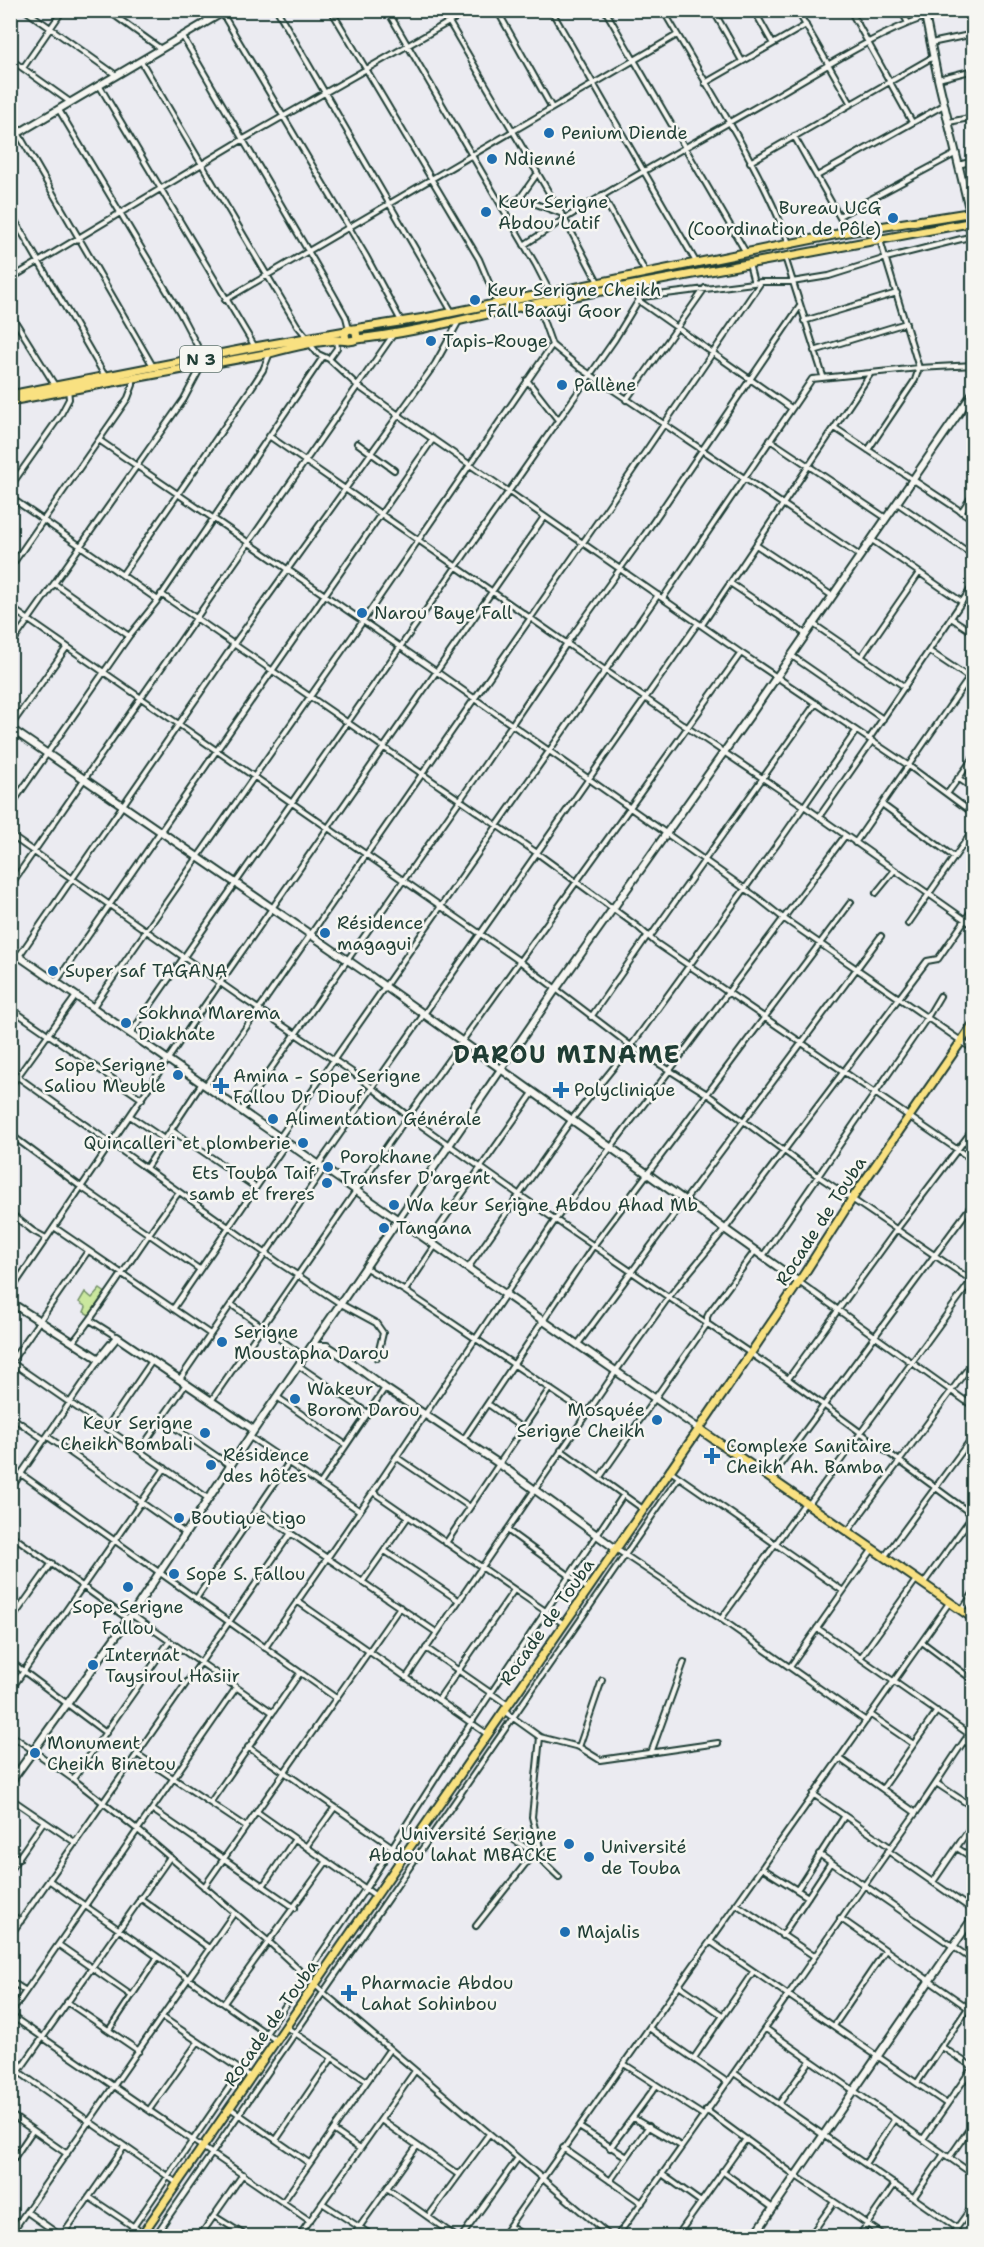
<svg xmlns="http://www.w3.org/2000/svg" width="984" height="2247" viewBox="0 0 984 2247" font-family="'Shantell Sans',sans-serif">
<rect width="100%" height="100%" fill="#ebebf1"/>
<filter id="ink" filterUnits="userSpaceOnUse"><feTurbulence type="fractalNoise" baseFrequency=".0167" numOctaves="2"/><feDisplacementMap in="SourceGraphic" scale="12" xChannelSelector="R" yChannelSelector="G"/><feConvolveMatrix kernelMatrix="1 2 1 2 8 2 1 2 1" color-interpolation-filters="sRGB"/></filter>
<g filter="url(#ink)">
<path fill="#cae79e" stroke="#749269" stroke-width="1.5" d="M 100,1289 L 107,1294 L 91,1316 L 84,1312 L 86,1307 L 79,1302 L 85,1292 L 92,1298 Z"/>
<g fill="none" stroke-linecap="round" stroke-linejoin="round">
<defs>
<path id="street" d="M 25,10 L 116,75
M 107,10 L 161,49
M 195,10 L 209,20
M 277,10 L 452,312
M 331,10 L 479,259 L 498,304
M 387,10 L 536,265 L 554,300
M 442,10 L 565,220 L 598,282
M 497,10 L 552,108
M 551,10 L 696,262
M 605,10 L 745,251
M 663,10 C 707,86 757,161 789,243
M 713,10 L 742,61
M 754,10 L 773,44
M 797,10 L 851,104
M 850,10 L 912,122
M 901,10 L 908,23
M 222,13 L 366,256 L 401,321
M 183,37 L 332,292 L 346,317 L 349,329
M 931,43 L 974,34
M 10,59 L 70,102
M 141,61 L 267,275 L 297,325 L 307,337
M 23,68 L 63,10
M 938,79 L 974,70
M 705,83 L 806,25
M 99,85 L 255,347
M 59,110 L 180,313 L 203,357
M 10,119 L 154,368
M 949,122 L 974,117
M 794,136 L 848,232
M 750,162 L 933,57
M 958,165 L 974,161
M 817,176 L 944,105
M 602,195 L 646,273
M 520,198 L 560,213
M 503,207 L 520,198 L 537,174
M 10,212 L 105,376
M 839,216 L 955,154
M 524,245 C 604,192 688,146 772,98 C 821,70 871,36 925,17
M 785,257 L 823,376
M 749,264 L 754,283
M 10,279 L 242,140 L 470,10
M 642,297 L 761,282 L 792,282 L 829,276 L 886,258 L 973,236
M 225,300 L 677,35
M 639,301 L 791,408
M 537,303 L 552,345 L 579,367 L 860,556
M 10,313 L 56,387
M 804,321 L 897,293
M 310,344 L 318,354 L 329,359 L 358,386 L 414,426 L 741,653 L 909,766 L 974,814
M 814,351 L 906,323
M 329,359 L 337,348 L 336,340
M 527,380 L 558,420
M 626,400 L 705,288
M 835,428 L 974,520
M 269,436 L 688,728 L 804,806 L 974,926
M 99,440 L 437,672 L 758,898 L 783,918 L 974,1050
M 770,440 L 886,518
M 357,443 L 394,470
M 868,450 L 915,380 L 919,368 L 880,240
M 10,487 L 60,416 L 69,399 L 68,388
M 10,497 L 158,600
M 897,503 L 974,556
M 961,512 L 974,493
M 872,540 L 962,602
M 756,545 L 831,595
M 10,568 L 128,398 L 133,385 L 133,378
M 122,575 L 252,387 L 263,370 L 270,353
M 730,583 L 804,633
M 55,584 L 129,636
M 161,594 L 537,853 L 638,927 L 656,943 L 974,1161
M 663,598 L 812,379 L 919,368 L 974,365
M 10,607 L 518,960 L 631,1046 L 707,1094 L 818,1176 L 974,1282
M 951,618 L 974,633
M 812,623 L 905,687
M 702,625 L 871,373
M 10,646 L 184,399 L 201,367
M 929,651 L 974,681
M 792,656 L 883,719
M 861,657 L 919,573
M 10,727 L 67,647
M 869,739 L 974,584
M 958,778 L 974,789
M 947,794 L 974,757
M 883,805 L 954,857
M 10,807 L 129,636 L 158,600 L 323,357
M 819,817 L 872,741
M 10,835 L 239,996 L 352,1072 L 408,1116 L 518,1194 L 788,1379 L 974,1516
M 855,843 L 969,678
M 10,886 L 393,335
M 876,893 L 894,871
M 908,924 L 974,829
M 650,937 L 816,703
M 19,956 L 234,644 L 435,364 L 459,321
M 56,982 L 433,439
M 93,1007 L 363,621 L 552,345
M 10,1008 L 142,1099
M 591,1017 L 648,935
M 131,1033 L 615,339 L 649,283
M 18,1077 L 279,1263 L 341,1304 L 376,1323 L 383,1333 L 377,1358
M 206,1085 L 607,508 L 761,282
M 10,1087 L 76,996
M 242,1110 L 481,770 L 567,643 L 645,534 L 800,306
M 130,1116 L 164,1139
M 171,1130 L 255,1187
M 10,1134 L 81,1187 L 199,1269
M 280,1137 L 658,595
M 319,1164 L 698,623
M 146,1168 L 202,1083
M 10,1213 L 33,1231 L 46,1238
M 54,1227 L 210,1334
M 429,1241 L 533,1093
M 763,1256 L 927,1018 L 940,996
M 366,1268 L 405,1291 L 587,1414
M 468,1268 L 572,1119 L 631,1046 L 786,832 L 856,731
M 799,1282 L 974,1407
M 405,1291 L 435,1246
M 10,1292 L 202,1009 L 544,517
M 232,1305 L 305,1357
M 173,1309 L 287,1142
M 90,1320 L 117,1337
M 73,1342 C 111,1294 142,1241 179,1192
M 578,1344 L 881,936
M 11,1362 L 209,1499
M 11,1362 L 88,1251
M 299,1366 L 368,1413
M 180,1379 L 324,1168
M 788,1379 L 897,1229 L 974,1128
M 277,1397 L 346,1445
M 211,1401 L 391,1140 L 741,653
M 488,1404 L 522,1428
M 10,1416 L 45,1440
M 162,1419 L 231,1466
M 107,1427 L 152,1361
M 48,1437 L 185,1533
M 250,1437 L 360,1511
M 463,1440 L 594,1245 L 851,902
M 140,1450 L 186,1384
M 561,1450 L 643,1509
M 396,1457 L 470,1507
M 669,1470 L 843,1591
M 21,1474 L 336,1698
M 600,1477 L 707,1324 L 707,1317 L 709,1313 L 755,1251
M 771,1477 L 974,1202
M 320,1484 L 385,1388
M 10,1490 L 99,1360
M 373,1492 L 564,1624
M 809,1504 L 974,1277
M 258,1511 L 436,1632
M 507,1530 L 588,1589
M 848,1531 L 974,1360
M 10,1534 L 128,1619
M 446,1543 L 550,1388
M 10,1549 L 17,1539
M 616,1549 L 721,1619 L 866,1721
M 385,1551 L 458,1600
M 885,1556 L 974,1435
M 363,1581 L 408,1517
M 923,1584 L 973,1515
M 196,1599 L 289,1462
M 297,1601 L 487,1734
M 962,1610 L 974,1592
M 132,1615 L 272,1712
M 721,1619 L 805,1503
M 10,1622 L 52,1563
M 817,1628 L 969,1734
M 922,1642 L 974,1681
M 265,1648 L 373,1492 L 556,1219 L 670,1070 L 845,836
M 426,1648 L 508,1705
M 861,1657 L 916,1580
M 10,1661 L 106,1733
M 790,1667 L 872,1550
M 406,1678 L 616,1371 L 668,1298 L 725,1229 L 927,961 L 938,959 L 974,907
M 10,1691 L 165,1468
M 438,1700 L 514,1590
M 505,1712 L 540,1737 L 579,1747 L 600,1760 L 718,1743
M 871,1715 L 912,1743
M 10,1734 L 73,1779 L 138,1830 L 269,1942 L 324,1993 L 610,2236
M 540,1737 L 532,1817 L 544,1862
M 964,1741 L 974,1747
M 248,1747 L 404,1855
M 579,1747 L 602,1680
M 651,1753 L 684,1662
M 137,1754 L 246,1827
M 839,1758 L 916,1813
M 73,1779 L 169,1642
M 936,1783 L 974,1808
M 883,1788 L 937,1711
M 813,1794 L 890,1847
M 10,1798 L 76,1843
M 210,1803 L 300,1673
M 153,1810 L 295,1908
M 257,1812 L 376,1896
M 502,1832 L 534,1853 L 559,1877
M 306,1847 L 335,1807
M 957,1848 L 974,1859
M 888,1851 L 974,1911
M 10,1853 L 19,1859
M 819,1854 L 974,1961
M 762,1868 L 808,1897
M 10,1870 L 44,1821
M 50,1881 L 277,2041
M 933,1882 L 974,1822
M 263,1886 L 295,1839
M 204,1887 L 400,1607
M 797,1890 L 844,1817
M 140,1898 L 209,1948
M 736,1904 L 814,1956
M 10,1914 L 21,1921
M 840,1918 L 974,2012
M 476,1926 L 534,1853
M 10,1936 L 291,1533
M 782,1936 L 831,1862
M 711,1942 L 947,2104
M 59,1945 L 132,1996
M 10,1981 L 26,1991
M 679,1985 L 722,2015
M 67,2002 L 139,2051
M 224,2003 L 327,1861
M 10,2014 L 236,1688
M 10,2015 L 310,2221
M 162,2017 L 251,2077
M 834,2026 L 885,1951
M 286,2027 L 367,2081
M 649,2028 L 727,2082
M 766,2029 L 974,2175
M 109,2030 L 157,1958
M 942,2047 L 973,2067
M 694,2058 L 753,1972
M 624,2064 L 703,2115
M 19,2072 L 177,2183
M 734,2073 L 957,2228
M 917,2083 L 968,2008
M 10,2084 L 170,1857
M 779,2104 L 810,2061
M 230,2108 L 309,2163
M 149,2110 L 198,2042
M 706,2110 L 796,2176 L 885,2236
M 10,2114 L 67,2154
M 633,2118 L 681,2146
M 381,2120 L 459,2175
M 579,2127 L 627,2157
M 333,2130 L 360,2149
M 923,2139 L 973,2067
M 276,2140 L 332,2058
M 563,2148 L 642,2203
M 610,2148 L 656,2086
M 949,2158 L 974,2122
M 10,2164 L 33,2130
M 865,2164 L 894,2120
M 722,2171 L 773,2208
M 662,2174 L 701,2202
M 610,2181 L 649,2126
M 387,2188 L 455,2236
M 89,2197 L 143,2233
M 914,2197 L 944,2154
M 283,2202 L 389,2050
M 322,2203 L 373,2236
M 27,2212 L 61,2236
M 214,2216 L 246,2236
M 428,2217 L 489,2134
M 509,2226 L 525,2236
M 148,2228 L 160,2236
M 955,2231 L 963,2236
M 10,2235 L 234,1913
M 62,2236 L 124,2147
M 127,2236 L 366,1888 L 471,1723 L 624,1494
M 155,2236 L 679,1477
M 200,2236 L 243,2174
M 299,2236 L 415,2071
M 353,2236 L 417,2146
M 462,2236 L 518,2158
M 502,2236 L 949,1603
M 617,2236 C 720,2098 814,1954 915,1814 C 935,1786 953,1756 974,1727
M 677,2236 L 746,2139
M 810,2236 L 834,2202
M 859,2236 L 895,2184
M 951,2236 L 974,2204"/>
<path id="secondary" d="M 924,10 L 938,79 L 970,213 L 974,240
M 10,138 L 227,10
M 10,728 L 362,970 L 799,1282
M 10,950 L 699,1429
M 10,1302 L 99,1359 L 117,1337 L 254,1430
M 314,1346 L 327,1346 L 338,1353 L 385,1388 L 498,1463 L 616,1549
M 10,1783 L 132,1614 L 254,1430 L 556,989 L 751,714 L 974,391
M 754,2236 L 974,1916"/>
<path id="primary" d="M 354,329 L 425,318 L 848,232 L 974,212
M 357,339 C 423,332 488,312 553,300 C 693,273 834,249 974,222
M 10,395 L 255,347 L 346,331
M 10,401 L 270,353 C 292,347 315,341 338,340 C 346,340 350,343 357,339 L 356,331 L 351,329 L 347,330 L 345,334 L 346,340
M 699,1429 L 974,1619
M 141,2236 L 699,1429 L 799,1282 L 852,1199 L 974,1023"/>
</defs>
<use href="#street" stroke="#1f3d34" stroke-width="8"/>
<use href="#secondary" stroke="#1f3d34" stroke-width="10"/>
<use href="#primary" stroke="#1f3d34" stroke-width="11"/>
<use href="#street" stroke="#f6f6f2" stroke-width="4"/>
<use href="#secondary" stroke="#f6f6f2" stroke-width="6"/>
<use href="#primary" stroke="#f9e181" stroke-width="7"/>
</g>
</g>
<g fill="#1f6fb2" stroke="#f6f6f2" stroke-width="2">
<circle cx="549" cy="133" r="6"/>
<circle cx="492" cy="159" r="6"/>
<circle cx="486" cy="212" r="6"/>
<circle cx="893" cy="218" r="6"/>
<circle cx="475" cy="300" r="6"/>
<circle cx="431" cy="341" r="6"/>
<circle cx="562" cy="385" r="6"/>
<circle cx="362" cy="613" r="6"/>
<circle cx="325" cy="933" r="6"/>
<circle cx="53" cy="971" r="6"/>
<circle cx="126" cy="1023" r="6"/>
<circle cx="178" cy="1075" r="6"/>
<path d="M218 1077h6v6h6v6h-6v6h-6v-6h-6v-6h6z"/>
<path d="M558 1081h6v6h6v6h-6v6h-6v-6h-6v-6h6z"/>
<circle cx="273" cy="1119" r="6"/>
<circle cx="303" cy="1143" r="6"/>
<circle cx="328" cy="1167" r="6"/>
<circle cx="327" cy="1183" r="6"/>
<circle cx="394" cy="1205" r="6"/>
<circle cx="384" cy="1228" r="6"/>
<circle cx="222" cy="1342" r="6"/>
<circle cx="295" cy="1399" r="6"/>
<circle cx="657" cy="1420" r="6"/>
<circle cx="205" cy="1433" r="6"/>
<path d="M709 1447h6v6h6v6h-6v6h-6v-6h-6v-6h6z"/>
<circle cx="211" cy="1465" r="6"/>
<circle cx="179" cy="1518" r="6"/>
<circle cx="174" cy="1574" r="6"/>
<circle cx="128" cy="1587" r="6"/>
<circle cx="93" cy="1665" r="6"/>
<circle cx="35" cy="1753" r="6"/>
<circle cx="569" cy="1844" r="6"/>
<circle cx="589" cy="1857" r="6"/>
<circle cx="565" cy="1932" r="6"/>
<path d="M346 1984h6v6h6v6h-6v6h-6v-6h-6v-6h6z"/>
</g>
<g text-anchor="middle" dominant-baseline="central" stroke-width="5" stroke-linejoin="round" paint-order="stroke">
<rect fill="#f6f6f2" stroke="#60746d" stroke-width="1.5" x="180" y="346" width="42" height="26" rx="4.5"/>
<g font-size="16" font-weight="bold" fill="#1f3d34">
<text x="201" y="359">N 3</text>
</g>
<g font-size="18" fill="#1f3d34" stroke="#f6f6f2" text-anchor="start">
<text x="561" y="133">Penium Diende</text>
<text x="504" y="159">Ndienné</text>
<text x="498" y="202">Keur Serigne<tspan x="498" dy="21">Abdou Latif</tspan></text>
<text x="881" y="208" text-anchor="end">Bureau UCG<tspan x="881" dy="21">(Coordination de Pôle)</tspan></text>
<text x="487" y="290">Keur Serigne Cheikh<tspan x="487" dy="21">Fall Baayi Goor</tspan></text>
<text x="443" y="341">Tapis-Rouge</text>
<text x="574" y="385">Pallène</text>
<text x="374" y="613">Narou Baye Fall</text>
<text x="337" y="923">Résidence<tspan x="337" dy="21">magagui</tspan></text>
<text x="65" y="971">Super saf TAGANA</text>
<text x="138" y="1013">Sokhna Marema<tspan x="138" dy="21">Diakhate</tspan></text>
<text x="166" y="1065" text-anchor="end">Sope Serigne<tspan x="166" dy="21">Saliou Meuble</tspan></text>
<text x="233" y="1076">Amina - Sope Serigne<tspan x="233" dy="21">Fallou Dr Diouf</tspan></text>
<text x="574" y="1090">Polyclinique</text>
<text x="285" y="1119">Alimentation Générale</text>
<text x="291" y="1143" text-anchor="end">Quincalleri et plomberie</text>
<text x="340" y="1157">Porokhane<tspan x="340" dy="21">Transfer D'argent</tspan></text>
<text x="315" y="1173" text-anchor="end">Ets Touba Taif<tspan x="315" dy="21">samb et freres</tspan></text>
<text x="406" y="1205">Wa keur Serigne Abdou Ahad Mb</text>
<text x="396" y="1228">Tangana</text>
<text x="234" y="1332">Serigne<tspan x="234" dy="21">Moustapha Darou</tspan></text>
<text x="307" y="1389">Wakeur<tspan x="307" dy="21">Borom Darou</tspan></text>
<text x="645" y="1410" text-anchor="end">Mosquée<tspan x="645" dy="21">Serigne Cheikh</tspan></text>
<text x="193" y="1423" text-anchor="end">Keur Serigne<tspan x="193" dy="21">Cheikh Bombali</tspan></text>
<text x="726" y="1446">Complexe Sanitaire<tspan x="726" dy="21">Cheikh Ah. Bamba</tspan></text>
<text x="223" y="1455">Résidence<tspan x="223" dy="21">des hôtes</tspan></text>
<text x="191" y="1518">Boutique tigo</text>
<text x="186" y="1574">Sope S. Fallou</text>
<text x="128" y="1607" text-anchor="middle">Sope Serigne<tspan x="128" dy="21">Fallou</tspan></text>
<text x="105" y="1655">Internat<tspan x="105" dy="21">Taysiroul Hasiir</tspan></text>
<text x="47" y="1743">Monument<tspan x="47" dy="21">Cheikh Binetou</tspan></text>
<text x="557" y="1834" text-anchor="end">Université Serigne<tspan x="557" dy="21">Abdou lahat MBACKE</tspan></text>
<text x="601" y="1847">Université<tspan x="601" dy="21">de Touba</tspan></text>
<text x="577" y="1932">Majalis</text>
<text x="361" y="1983">Pharmacie Abdou<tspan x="361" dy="21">Lahat Sohinbou</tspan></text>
</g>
<g font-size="18" fill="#1f3d34" stroke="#f6f6f2">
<text transform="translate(821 1221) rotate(-57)">Rocade de Touba</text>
<text transform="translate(547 1622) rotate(-55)">Rocade de Touba</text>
<text transform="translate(271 2023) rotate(-55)">Rocade de Touba</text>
</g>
<g font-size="24" font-weight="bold" letter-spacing="1.5" fill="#1f3d34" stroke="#f6f6f2">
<text x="567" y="1055">DAROU MINAME</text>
</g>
</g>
<rect width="984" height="2247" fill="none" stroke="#f6f6f2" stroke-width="36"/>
<rect x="18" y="18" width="948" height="2211" fill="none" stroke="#1f3d34" stroke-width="2" filter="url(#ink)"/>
</svg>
